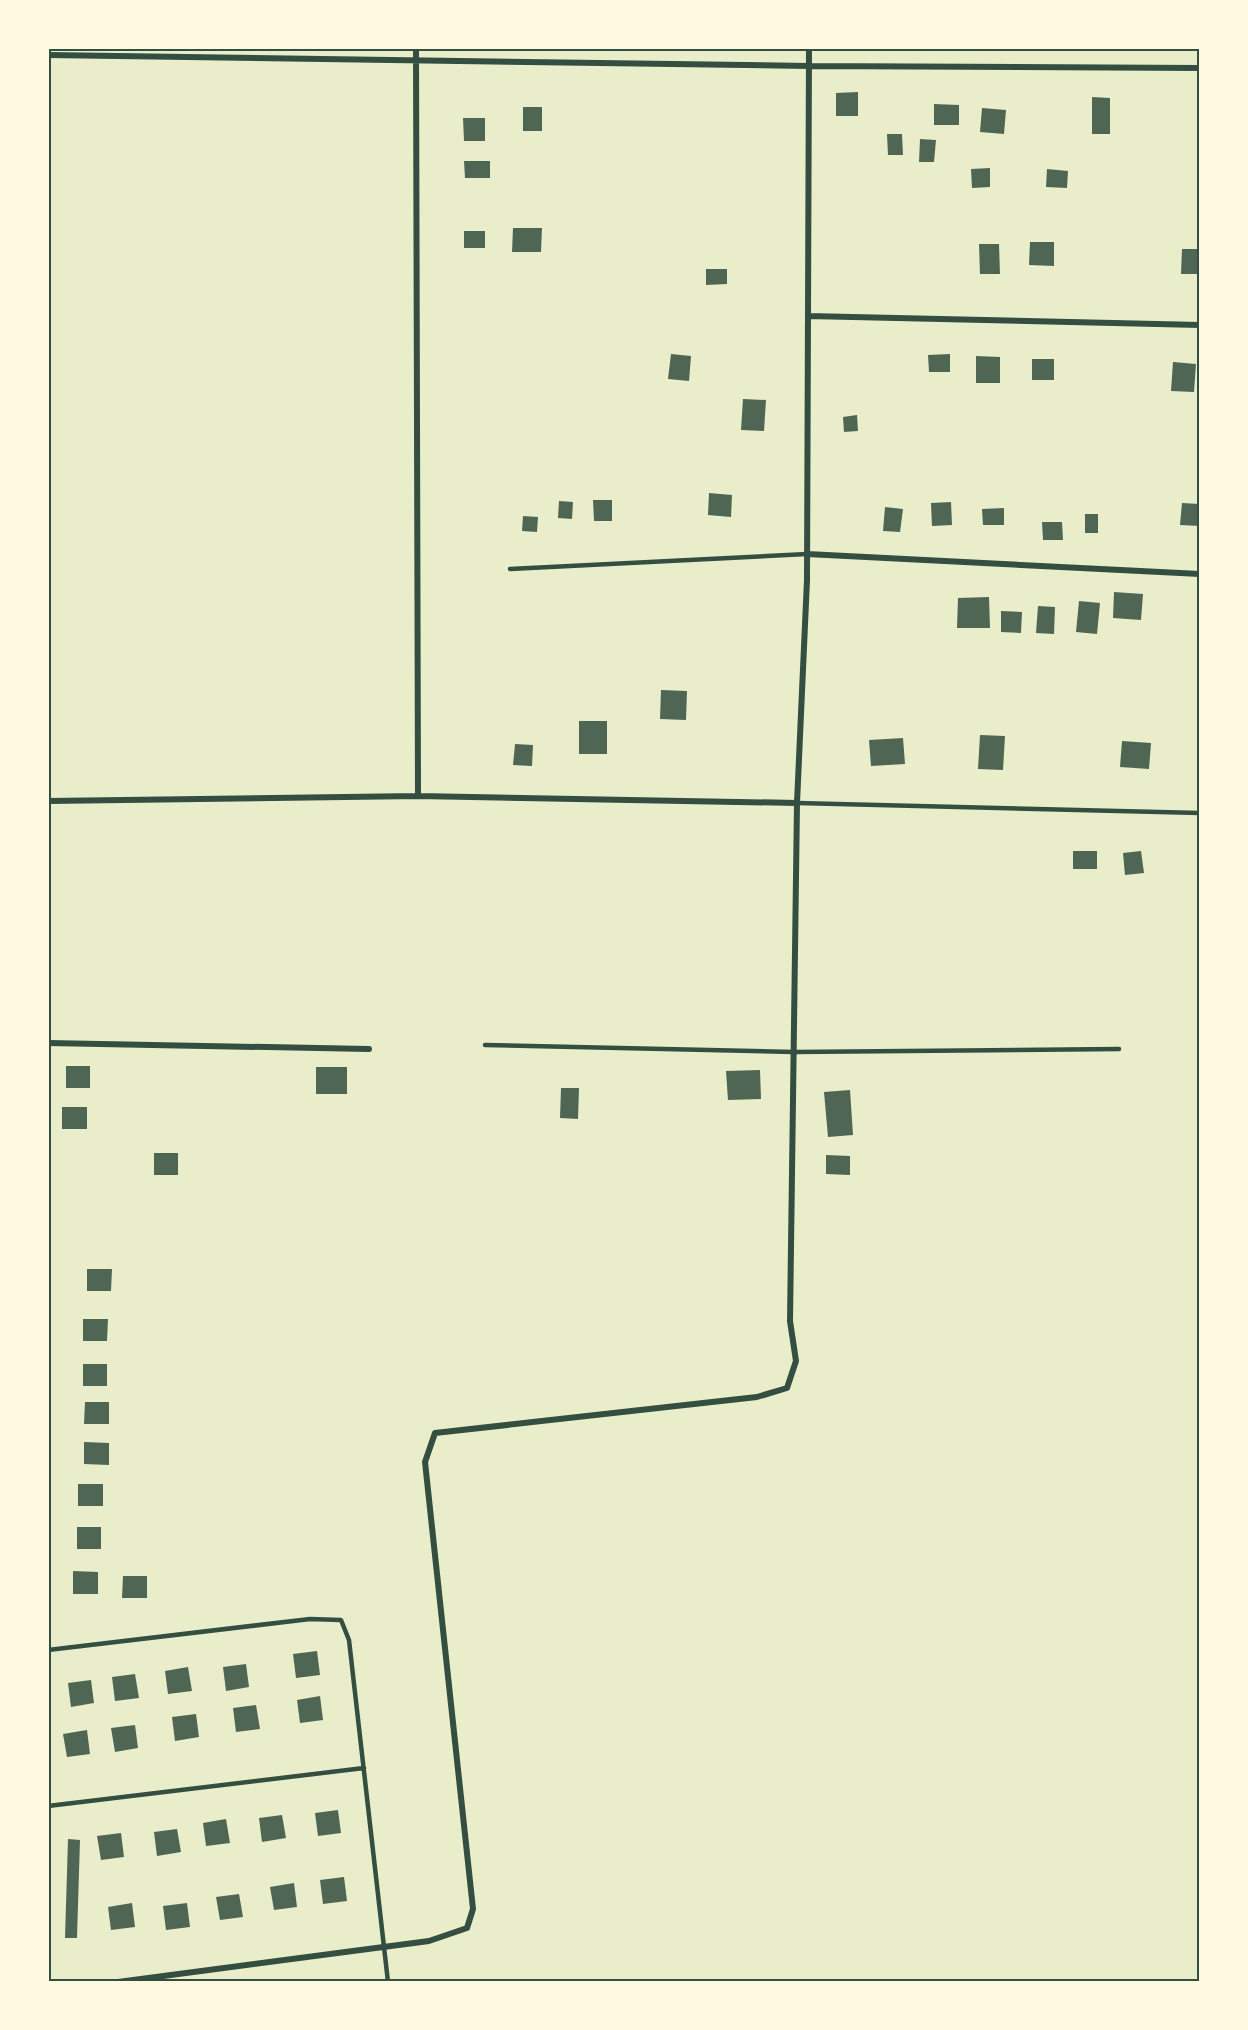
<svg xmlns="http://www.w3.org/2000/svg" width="1248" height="2030" viewBox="0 0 1248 2030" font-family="Overpass,sans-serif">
<rect width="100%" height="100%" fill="#e9edc9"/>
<path fill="#4f6655" d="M 858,92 L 858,116 L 836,116 L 836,93 Z
M 1092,97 L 1110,98 L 1110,134 L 1092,134 Z
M 934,104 L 959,105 L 959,125 L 934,125 Z
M 523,107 L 542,107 L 542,131 L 523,131 Z
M 982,108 L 1006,110 L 1004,134 L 980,132 Z
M 463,118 L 485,118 L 485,141 L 464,141 Z
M 887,134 L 902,134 L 903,155 L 888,155 Z
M 920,139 L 936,140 L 934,162 L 919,162 Z
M 464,161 L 490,161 L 490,178 L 465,178 Z
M 990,168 L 990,187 L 972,188 L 971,169 Z
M 1047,169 L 1068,171 L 1067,188 L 1046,187 Z
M 513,228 L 542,228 L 541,252 L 512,252 Z
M 464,231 L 485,231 L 485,248 L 464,248 Z
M 1030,242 L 1054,242 L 1054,266 L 1029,265 Z
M 979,244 L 999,244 L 1000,274 L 980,274 Z
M 1182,249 L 1200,249 L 1200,274 L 1181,274 Z
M 706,269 L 727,269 L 727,284 L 706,285 Z
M 671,354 L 691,356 L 689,381 L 668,379 Z
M 950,354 L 950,372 L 929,372 L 928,355 Z
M 976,356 L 1000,357 L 1000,383 L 976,383 Z
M 1032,359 L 1054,359 L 1054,380 L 1032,380 Z
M 1173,362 L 1196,364 L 1194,392 L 1171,391 Z
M 743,399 L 766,400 L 764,431 L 741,430 Z
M 857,415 L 858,431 L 844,432 L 843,417 Z
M 709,493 L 732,495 L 731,517 L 708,515 Z
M 593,500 L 612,500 L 612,521 L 594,521 Z
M 559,501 L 573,502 L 572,519 L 558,518 Z
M 951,502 L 952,525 L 932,526 L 931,503 Z
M 1182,503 L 1200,504 L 1200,526 L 1180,525 Z
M 885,507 L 903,509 L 900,532 L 883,531 Z
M 1004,508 L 1004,525 L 983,525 L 982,509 Z
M 1085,514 L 1098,514 L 1098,533 L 1085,533 Z
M 523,516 L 538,517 L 537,532 L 522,531 Z
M 1042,522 L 1062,522 L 1063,540 L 1043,540 Z
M 1114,592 L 1143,594 L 1141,620 L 1113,618 Z
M 989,597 L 990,628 L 957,628 L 958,598 Z
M 1079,601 L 1100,603 L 1097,634 L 1076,632 Z
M 1038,606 L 1055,607 L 1054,634 L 1036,633 Z
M 1001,611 L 1022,612 L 1021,633 L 1001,632 Z
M 661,690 L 687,691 L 686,720 L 660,719 Z
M 579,721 L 607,721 L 607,754 L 579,754 Z
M 980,735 L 1005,736 L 1003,770 L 978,769 Z
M 903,738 L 905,764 L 871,766 L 869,740 Z
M 1122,741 L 1151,743 L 1149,769 L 1120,767 Z
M 515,744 L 533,745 L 532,766 L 513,765 Z
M 1073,851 L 1097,851 L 1097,869 L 1073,869 Z
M 1141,851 L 1144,873 L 1125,875 L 1123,853 Z
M 66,1066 L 90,1066 L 90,1088 L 66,1088 Z
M 316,1067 L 347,1067 L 347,1094 L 316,1094 Z
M 760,1070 L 761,1099 L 728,1100 L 726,1071 Z
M 561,1088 L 579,1088 L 578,1119 L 560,1118 Z
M 850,1090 L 853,1135 L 828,1137 L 824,1092 Z
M 62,1107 L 87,1107 L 87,1129 L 62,1129 Z
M 154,1153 L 178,1153 L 178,1175 L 154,1175 Z
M 826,1155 L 850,1156 L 850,1175 L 826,1174 Z
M 87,1269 L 112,1269 L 111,1291 L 87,1291 Z
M 83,1319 L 108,1319 L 107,1341 L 83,1341 Z
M 83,1364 L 107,1364 L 107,1386 L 83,1386 Z
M 85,1402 L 109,1402 L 109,1424 L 84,1424 Z
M 84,1442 L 109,1443 L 109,1465 L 84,1464 Z
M 78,1484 L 103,1484 L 103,1506 L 78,1506 Z
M 77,1527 L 101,1527 L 101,1549 L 77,1549 Z
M 73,1571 L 98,1572 L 98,1594 L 73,1594 Z
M 123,1576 L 147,1576 L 147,1598 L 122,1598 Z
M 317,1651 L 320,1675 L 296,1678 L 293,1654 Z
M 246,1664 L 249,1687 L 226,1691 L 223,1667 Z
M 188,1667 L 192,1691 L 168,1694 L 165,1671 Z
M 135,1674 L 139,1698 L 115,1701 L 112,1677 Z
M 91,1680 L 94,1703 L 71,1707 L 68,1683 Z
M 320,1696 L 323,1720 L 300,1723 L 297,1700 Z
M 256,1705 L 260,1729 L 236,1732 L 233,1708 Z
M 196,1714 L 199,1737 L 175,1741 L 172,1717 Z
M 135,1725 L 138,1748 L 115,1752 L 111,1728 Z
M 87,1730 L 90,1754 L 67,1757 L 63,1734 Z
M 338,1810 L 341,1833 L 318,1836 L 315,1813 Z
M 282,1815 L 286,1838 L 262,1842 L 259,1818 Z
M 226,1819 L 230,1843 L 206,1846 L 203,1823 Z
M 177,1829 L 181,1852 L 157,1856 L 154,1832 Z
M 121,1833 L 124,1857 L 101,1860 L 97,1836 Z
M 68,1839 L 80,1840 L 77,1938 L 65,1938 Z
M 344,1877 L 347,1901 L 323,1904 L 320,1880 Z
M 294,1883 L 297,1907 L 274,1910 L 270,1887 Z
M 239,1894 L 243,1917 L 220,1920 L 216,1897 Z
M 132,1903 L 135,1927 L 111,1930 L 108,1907 Z
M 187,1903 L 190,1927 L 166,1930 L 163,1906 Z"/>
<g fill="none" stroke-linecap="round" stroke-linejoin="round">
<path stroke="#344e41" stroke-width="4.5" d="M 510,569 L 807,554
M 797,803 L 1200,813
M 485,1045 L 794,1052 L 1119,1049
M 48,1650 L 310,1619 L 341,1620 L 349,1640 L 388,1982
M 48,1806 L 364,1768"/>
<path stroke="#344e41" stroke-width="6" d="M 416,48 L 418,796
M 48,55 L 809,66 L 1200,68
M 808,316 L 1200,325
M 807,554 L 1200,574
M 48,801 L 418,796 L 797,803
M 48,1043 L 369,1049
M 118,1982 L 429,1941 L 467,1928 L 473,1909 L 425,1462 L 435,1433 L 757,1397 L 787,1388 L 796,1361 L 790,1321 L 797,803 L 807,580 L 809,48"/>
</g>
<rect width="1248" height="2030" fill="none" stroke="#fefae0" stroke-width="99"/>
<rect x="50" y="50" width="1148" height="1930" fill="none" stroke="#344e41" stroke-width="2"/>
</svg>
